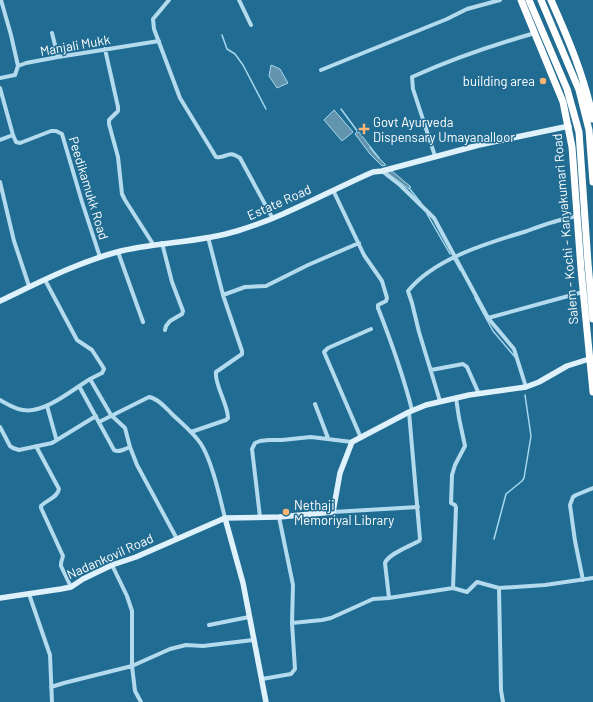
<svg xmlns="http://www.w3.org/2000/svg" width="593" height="702" viewBox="0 0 593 702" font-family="Barlow,sans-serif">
<rect width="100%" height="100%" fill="#216c92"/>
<path fill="#6394ad" stroke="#a6d8ee" d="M 271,65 L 280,69 L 288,83 L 277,88 L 269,76 Z
M 334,110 L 353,132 L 342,141 L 324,120 Z
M 358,131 L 369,145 L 375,154 L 386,165 L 382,166 L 370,154 L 355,134 Z
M 392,171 L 411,187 L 409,189 L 386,172 Z"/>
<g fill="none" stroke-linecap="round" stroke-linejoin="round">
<path stroke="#a6d8ee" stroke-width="1.5" d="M 222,35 L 227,49 L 235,54 L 243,65 L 266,109
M 341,109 L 358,132
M 370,147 L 379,158
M 409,188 L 421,203
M 427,214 L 450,254
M 454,259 L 460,270
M 475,298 L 493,331 L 515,357
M 494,539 L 506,494 L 522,481 L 524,478 L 531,436 L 525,395"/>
<path stroke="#b3daed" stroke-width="4" d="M 1,0 L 11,35 L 18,66
M 169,0 L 153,19 L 154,29 L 180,98 L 216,157 C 227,159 227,149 240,158 L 273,219
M 239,0 L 251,25
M 52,33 L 58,57
M 105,49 L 118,107 L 118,111 L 109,120 L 109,124 L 118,157 L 122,194 L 125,200 L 153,244
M 321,70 L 447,19 L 467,9 L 500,0
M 0,78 L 15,75 L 18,66 L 26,63 L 58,57 L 159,41
M 0,88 L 13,135 L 16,142 L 20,143 L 51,131 L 56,131 L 62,134 L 82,202 L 100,257
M 0,140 L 13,135
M 435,156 L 413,89 L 412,77 C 452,59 493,45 535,33
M 382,171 L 400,185 L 434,218 L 488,318 L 514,349 L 526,387
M 0,182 L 14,241 L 29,286
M 333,190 L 364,255 L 382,281 L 387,298 L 386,301 L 378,305 L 378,308 C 391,341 403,375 412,410
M 162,243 L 172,282 L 183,311 L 182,314 L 170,321 L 166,326 L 165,330
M 118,252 L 143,322
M 45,280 L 77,340 L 92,350 L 103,367 L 104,369 L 102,373 L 90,379 L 111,415 L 125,428 L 130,447 L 137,465 L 177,539
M 223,295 L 245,287 L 266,286 L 308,265 L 359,243
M 488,318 L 583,292
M 431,370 L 463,364 L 467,367 L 479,394
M 79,386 L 114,450 C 119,453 125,449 130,447
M 456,398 L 459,418 L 465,446 L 455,465 L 452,475 L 451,503 L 455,505 L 456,508 L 453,588 L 467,592 L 477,582 L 499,588 L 545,585 L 593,578
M 0,400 C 7,404 15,409 23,410 C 44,414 72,390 90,379
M 440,401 L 419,332 L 412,303 L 408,291 C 435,258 488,243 527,231 C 543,225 560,219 577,216
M 315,404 L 328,438
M 47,406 L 56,438
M 99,422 L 149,397 C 157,398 165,407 171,413 C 181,423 193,432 201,444 C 212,461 220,498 225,518
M 0,427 L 10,446 L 13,448 L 19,450 L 52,443 L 96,416
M 191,432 L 226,420 L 228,418 C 228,404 214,384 216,372 L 242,354 L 242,351 L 223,295 L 208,237
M 361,438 L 324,352 L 328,348 L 371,329
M 36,446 L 59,489 C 58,497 47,500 41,506 L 41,508 L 63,556 L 61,563 L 61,566 L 71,587
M 333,512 L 418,507
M 260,517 L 252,449 L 255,443 L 260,441 L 269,440 L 282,440 L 311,437 L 352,442
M 112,565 L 127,596 L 132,611 L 132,666 L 135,691 L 141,702
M 583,580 L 575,541 L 570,505 L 573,497 L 576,495 L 593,488
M 499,588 L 501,690 L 503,702
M 29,594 L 50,655 L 52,702
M 389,598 L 453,588
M 292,623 L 322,620 L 331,618 L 373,599 L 389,598 L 385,563 C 388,554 410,546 419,541 L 420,539 L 409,412
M 209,625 L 249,617
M 262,679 L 291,674 L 295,669 L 292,623 L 293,585 L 279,517
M 51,687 L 64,683 L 132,666 L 170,649 L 186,645 L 203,646 L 253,640"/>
<path stroke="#dff1fa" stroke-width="5.5" d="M 0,301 C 38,283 76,263 117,252 C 156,242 198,243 237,231 C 284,217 327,192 373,172 L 382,171 L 479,145 L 569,126
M 225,518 L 243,583 L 266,702
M 0,598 L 61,589 L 71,587 L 83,579 L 112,565 L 136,557 L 225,518 L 279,517 L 333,512 L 340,473 L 352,442 L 409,412 L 426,405 L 469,395 L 526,387 L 539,382 L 567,366 L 589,359"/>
<path stroke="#fff" stroke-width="7" d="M 521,0 L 563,102 L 572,147 L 581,269 L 593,392
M 529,0 L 567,89 L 579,132 L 588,263 L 593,319
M 541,0 L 579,90 L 589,130 L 593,182
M 551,0 C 568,38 585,78 593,119"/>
</g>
<g fill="#fab574" stroke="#216c92" stroke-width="1.5">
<circle cx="543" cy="81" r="4"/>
<path d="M362 123h4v4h4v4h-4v4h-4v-4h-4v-4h4z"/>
<circle cx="286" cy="512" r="4"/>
</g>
<g text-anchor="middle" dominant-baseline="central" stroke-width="3" stroke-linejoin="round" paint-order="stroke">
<g font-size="13" fill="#fff" stroke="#216c92">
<text transform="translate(75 45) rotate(-10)">Manjali Mukk</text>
<text transform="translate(89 188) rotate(73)">Peedikamukk Road</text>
<text transform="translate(279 202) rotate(-24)">Estate Road</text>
<text transform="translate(565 229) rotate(-95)">Salem - Kochi - Kanyakumari Road</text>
<text transform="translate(110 556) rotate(-24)">Nadankovil Road</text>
</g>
<g font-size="13" fill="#fff" stroke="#216c92" text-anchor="start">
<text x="535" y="81" text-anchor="end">building area</text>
<text x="373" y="122">Govt Ayurveda<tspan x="373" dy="15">Dispensary Umayanalloor</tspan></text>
<text x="294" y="505">Nethaji<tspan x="294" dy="15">Memoriyal Library</tspan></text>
</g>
</g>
</svg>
